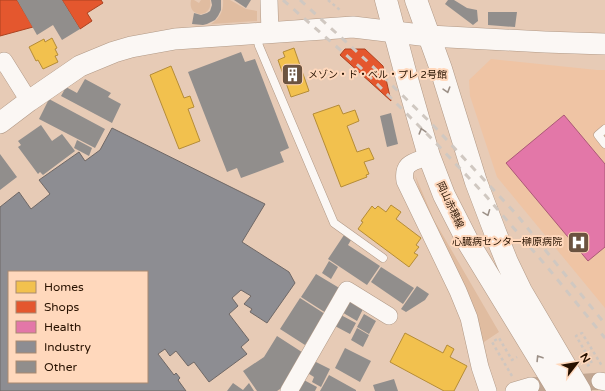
<svg xmlns="http://www.w3.org/2000/svg" width="605" height="391" viewBox="0 0 605 391" font-family="'Varela Round','Noto Sans JP',sans-serif">
<rect width="100%" height="100%" fill="#e7cbb6"/>
<path fill="#efc4a4" d="M 491,59 L 597,70 L 605,70 L 605,308 L 497,177 L 470,96 L 469,80 Z"/>
<path fill="#e0bca0" d="M 191,0 L 194,0 L 199,3 L 201,0 L 210,0 C 214,18 187,19 191,0 Z
M 223,0 L 230,0 L 246,9 L 257,11 L 257,21 L 211,24 C 220,18 224,10 223,0 Z
M 415,175 L 434,220 L 499,332 L 484,342 L 477,330 L 424,209 Z"/>
<path fill="#f2c14e" stroke="#b58c37" d="M 52,38 L 57,48 L 55,49 L 58,55 L 55,56 L 58,62 L 43,69 L 38,60 L 36,61 L 29,47 L 44,39 L 45,42 Z
M 294,48 L 309,91 L 291,97 L 278,60 L 285,57 L 283,52 Z
M 171,66 L 184,98 L 190,96 L 194,107 L 188,109 L 200,141 L 179,149 L 150,75 Z
M 339,105 L 343,114 L 355,110 L 359,121 L 347,126 L 357,152 L 369,148 L 374,159 L 364,162 L 369,174 L 366,175 L 367,177 L 341,187 L 313,114 Z
M 391,205 L 401,212 L 396,219 L 421,238 L 416,245 L 419,247 L 414,253 L 418,255 L 409,267 L 358,229 L 363,222 L 361,221 L 372,206 L 375,209 L 378,206 L 386,212 Z
M 405,333 L 443,353 L 447,345 L 454,349 L 450,357 L 467,366 L 454,391 L 444,391 L 390,362 Z"/>
<path fill="#e4572e" stroke="#ac4220" d="M 0,0 L 17,0 L 33,27 L 0,36 Z
M 62,0 L 101,0 L 103,3 L 87,13 L 92,21 L 80,29 Z
M 345,49 L 365,49 L 383,66 L 391,101 L 340,55 Z"/>
<path fill="#e377a8" stroke="#ab5976" d="M 564,115 L 605,164 L 605,247 L 588,261 L 506,163 Z"/>
<path fill="#8d8d92" stroke="#6f6866" fill-rule="evenodd" d="M 112,128 L 265,204 L 242,242 L 289,272 L 295,283 L 267,323 L 250,312 L 252,309 L 244,304 L 251,296 L 241,290 L 232,298 L 238,306 L 229,314 L 249,340 L 241,347 L 247,354 L 209,382 L 194,362 L 188,366 L 176,351 L 170,356 L 165,349 L 158,354 L 174,375 L 176,373 L 180,378 L 178,380 L 186,391 L 0,391 L 0,207 L 19,192 L 31,209 L 50,194 L 39,180 L 79,152 L 85,161 L 100,150 ZM 9,272 L 147,272 L 147,382 L 9,382 Z"/>
<path fill="#918e8c" d="M 17,0 L 62,0 L 80,29 L 62,40 L 53,25 L 37,35 Z
M 211,0 L 221,0 L 221,10 L 218,16 L 215,20 L 207,24 L 203,25 L 192,24 L 194,13 L 201,15 L 207,13 L 210,11 L 212,5 Z
M 234,0 L 251,0 L 246,8 Z
M 448,0 L 454,0 L 467,8 L 477,10 L 478,21 L 473,25 L 445,4 Z
M 488,12 L 517,12 L 515,27 L 488,25 Z
M 241,52 L 245,62 L 255,59 L 289,148 L 280,152 L 284,162 L 241,178 L 237,168 L 227,172 L 188,72 Z
M 85,79 L 111,93 L 108,97 L 121,104 L 112,123 L 61,96 L 66,87 L 77,93 Z
M 49,99 L 105,129 L 95,148 L 39,119 Z
M 391,113 L 398,144 L 387,147 L 380,116 Z
M 41,125 L 52,141 L 62,134 L 75,151 L 43,175 L 40,172 L 38,174 L 18,147 L 21,145 L 18,141 Z
M 77,140 L 92,148 L 89,156 L 74,148 Z
M 0,154 L 17,177 L 0,190 Z
M 344,235 L 351,240 L 348,245 L 380,266 L 367,285 L 328,259 Z
M 329,261 L 338,267 L 331,279 L 322,273 Z
M 381,267 L 414,288 L 403,304 L 371,282 Z
M 316,274 L 341,289 L 326,313 L 301,297 Z
M 417,286 L 429,294 L 425,300 L 406,312 L 401,309 Z
M 300,298 L 325,314 L 305,345 L 280,329 Z
M 348,298 L 364,307 L 357,321 L 340,311 Z
M 339,314 L 356,323 L 350,334 L 333,325 Z
M 364,314 L 376,321 L 369,334 L 357,327 Z
M 357,328 L 369,335 L 363,347 L 351,340 Z
M 277,336 L 308,356 L 292,381 L 277,391 L 257,391 L 243,371 L 264,357 Z
M 345,348 L 371,361 L 360,382 L 335,368 Z
M 312,360 L 330,369 L 321,387 L 312,382 L 314,377 L 306,372 Z
M 329,375 L 356,390 L 356,391 L 320,391 Z
M 302,379 L 317,387 L 315,391 L 298,391 Z
M 394,379 L 398,391 L 375,391 L 373,385 Z
M 233,383 L 243,390 L 249,383 L 254,391 L 227,391 Z"/>
<g fill="none" stroke-linecap="round" stroke-linejoin="round">
<path stroke="#c1a692" stroke-width="17" stroke-dasharray="17 8" stroke-linecap="butt" d="M 531,386 L 600,381"/>
<defs>
<path id="service" d="M 256,34 L 259,46 L 334,223 L 383,258
M 605,129 L 598,135 L 605,144"/>
<path id="minor" d="M 269,0 L 270,33
M 0,63 L 4,61 L 29,101
M 429,156 C 414,162 402,162 405,181 L 458,291 L 469,318 L 480,367 L 488,391
M 600,381 L 605,382
M 289,391 L 347,290 L 389,316
M 514,391 L 531,386"/>
<path id="tertiary" d="M 0,123 L 29,101 L 80,66 L 114,52 L 131,47 L 175,39 L 353,27 L 429,36 L 545,42 L 605,44"/>
<path id="primary" d="M 386,0 L 407,79 L 429,156 L 444,195 L 468,242 L 559,391
M 416,0 L 441,69 L 476,182 L 495,232 L 507,262 L 521,291 L 580,391"/>
</defs>
<use href="#service" stroke="#b19986" stroke-width="9"/>
<use href="#minor" stroke="#b19986" stroke-width="18"/>
<use href="#tertiary" stroke="#b19986" stroke-width="22"/>
<use href="#primary" stroke="#b19986" stroke-width="23"/>
<path stroke="#cfc6bf" stroke-width="2.5" stroke-dasharray="3 3" stroke-linecap="butt" d="M 328,0 L 340,10
M 587,366 L 592,363 L 576,336 L 582,333 L 602,366
M 512,376 L 492,342 L 499,338 L 512,360 L 517,357"/>
<use href="#service" stroke="#fbf7f4" stroke-width="8"/>
<use href="#minor" stroke="#fbf7f4" stroke-width="17"/>
<use href="#tertiary" stroke="#fbf7f4" stroke-width="21"/>
<use href="#primary" stroke="#fbf7f4" stroke-width="22"/>
<path stroke="#d0c8c1" stroke-width="3" stroke-dasharray="7 7" stroke-linecap="butt" d="M 283,0 L 361,68 L 435,142 L 486,196 L 548,268 L 605,338
M 300,0 L 367,61 L 431,123 L 517,215 L 605,324"/>
</g>
<defs><path id="oneway-chevron" d="M-2-3.5L2.5 0L-2 3.5" fill="none" stroke-width="1.6" stroke-linecap="round" stroke-linejoin="round"/></defs>
<g stroke="#9c9087">
<use href="#oneway-chevron" transform="translate(447 90) rotate(73)"/>
<use href="#oneway-chevron" transform="translate(422 131) rotate(-106)"/>
<use href="#oneway-chevron" transform="translate(487 213) rotate(69)"/>
<use href="#oneway-chevron" transform="translate(539 358) rotate(-122)"/>
</g>
<defs>
<symbol id="building-square" viewBox="-11 -11 22 22"><rect x="-9" y="-9" width="18" height="18" rx="4" fill="#6b5340" stroke="#ffd8bc"/><path d="M-4-6H4V6H1V3H-1V6H-4ZM-2.5-4.3h1.7v1.8h-1.7ZM.8-4.3h1.7v1.8H.8ZM-2.5-1h1.7V.8h-1.7ZM.8-1h1.7V.8H.8Z" fill="#fff"/></symbol>
<symbol id="hospital-square" viewBox="-11 -11 22 22"><rect x="-9" y="-9" width="18" height="18" rx="4" fill="#6b5340" stroke="#ffd8bc"/><path d="M-5-5h3v3.5h4V-5h3V5h-3V1.5h-4V5h-3Z" fill="#fff"/></symbol>
</defs>
<g fill-rule="evenodd">
<use href="#building-square" x="280" y="62" width="25" height="25"/>
<use href="#hospital-square" x="566" y="230" width="25" height="25"/>
</g>
<g text-anchor="middle" dominant-baseline="central" stroke-width="4" stroke-linejoin="round" paint-order="stroke">
<g font-size="10" fill="#281201" stroke="#ffd8bc" text-anchor="start">
<text x="308" y="75">メゾン・ド・ベル・プレ 2号館</text>
<text x="562" y="242" text-anchor="end">心臓病センター榊原病院</text>
</g>
<g font-size="10" fill="#281201" stroke="#ffd8bc">
<text transform="translate(450 205) rotate(65)">岡山赤穂線</text>
</g>
</g>
<rect x="8" y="271" width="140" height="112" fill="#ffd8bc" stroke="#a98971"/>
<rect x="16" y="281" width="20" height="12" fill="#f2c14e" stroke="#a98971"/>
<text x="44" y="291" font-size="12" fill="#281201">Homes</text>
<rect x="16" y="301" width="20" height="12" fill="#e4572e" stroke="#a98971"/>
<text x="44" y="311" font-size="12" fill="#281201">Shops</text>
<rect x="16" y="321" width="20" height="12" fill="#e377a8" stroke="#a98971"/>
<text x="44" y="331" font-size="12" fill="#281201">Health</text>
<rect x="16" y="341" width="20" height="12" fill="#8d8d92" stroke="#a98971"/>
<text x="44" y="351" font-size="12" fill="#281201">Industry</text>
<rect x="16" y="361" width="20" height="12" fill="#918e8c" stroke="#a98971"/>
<text x="44" y="371" font-size="12" fill="#281201">Other</text>
<g transform="translate(577 363) rotate(59)" stroke="#ffd8bc" stroke-width="3" paint-order="stroke">
<path d="M0-3L7 15L0 10L-7 15Z" fill="#281201"/>
<text y="-6" font-size="11" font-weight="bold" text-anchor="middle" fill="#281201">N</text>
</g>
</svg>
